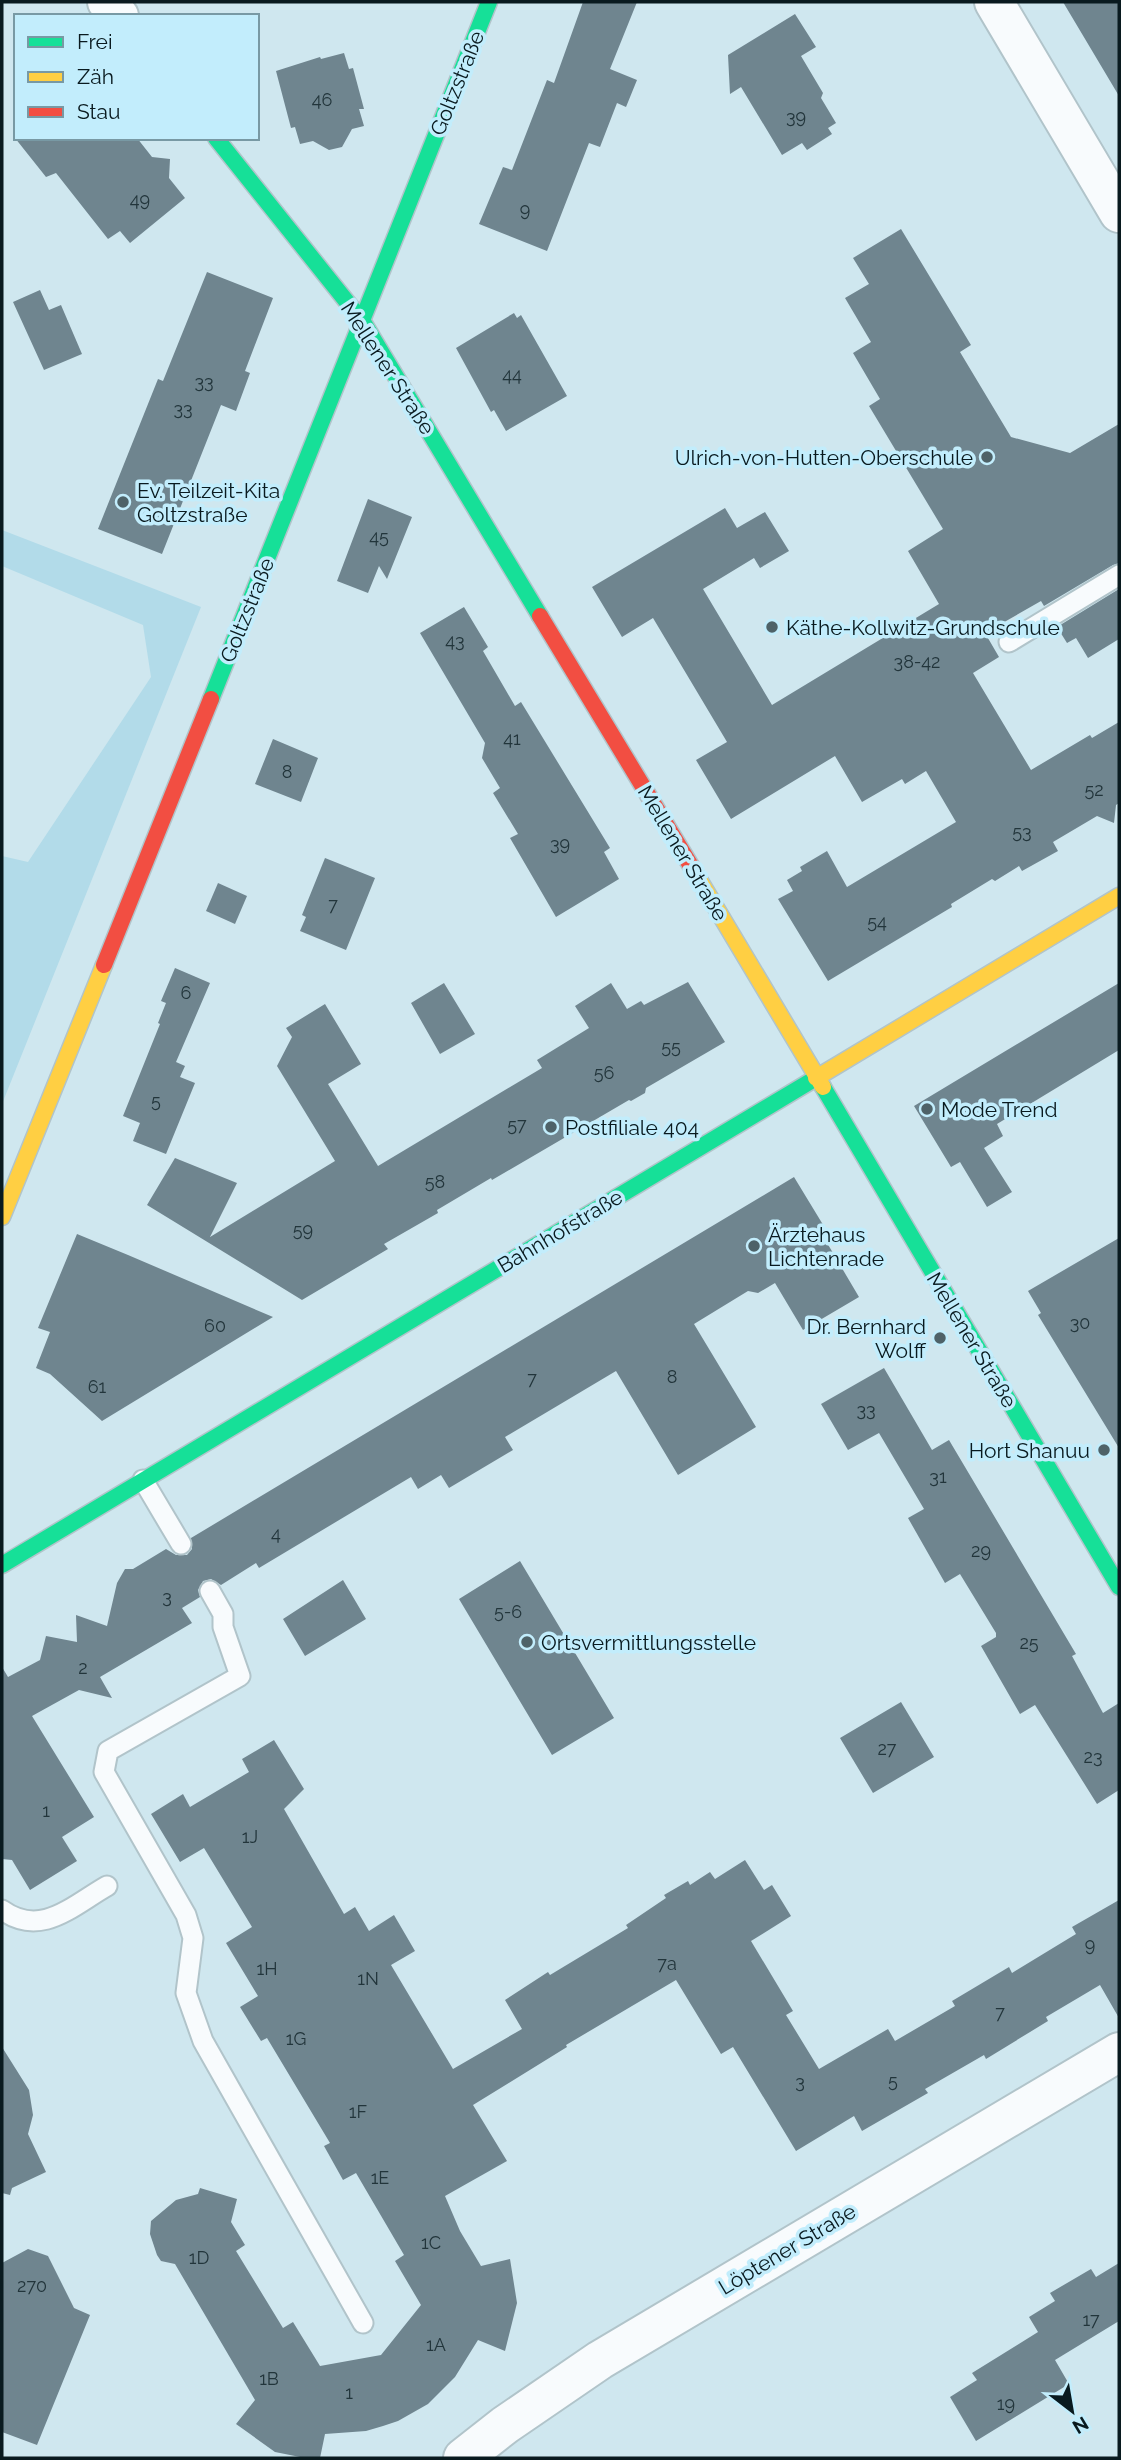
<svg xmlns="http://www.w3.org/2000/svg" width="1121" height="2460" viewBox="0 0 1121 2460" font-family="Raleway,sans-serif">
<rect width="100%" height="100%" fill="#cfe7ef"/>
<path fill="#b2dbe9" d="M 2,530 L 201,607 L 2,1104 L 2,856 L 28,862 L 151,677 L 143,625 L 2,566 Z"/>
<path fill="#6f858f" d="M 583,2 L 637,2 L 610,69 L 637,80 L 626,107 L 617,103 L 600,147 L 589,143 L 547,251 L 479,224 L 503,167 L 512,170 L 547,80 L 554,83 Z
M 1063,2 L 1119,2 L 1119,96 Z
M 795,14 L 816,47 L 801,56 L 823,93 L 821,98 L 836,123 L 828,128 L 832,134 L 807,150 L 802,143 L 782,155 L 741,87 L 730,94 L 728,55 Z
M 344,53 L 349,69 L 353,68 L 364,109 L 359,109 L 364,126 L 352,129 L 342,147 L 329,150 L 313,141 L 300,144 L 295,127 L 291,128 L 276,71 L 320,57 L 321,59 Z
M 15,138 L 137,138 L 152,157 L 170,159 L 169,178 L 185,198 L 130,243 L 120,231 L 108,239 L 56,173 L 46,177 Z
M 901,229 L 971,345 L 960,352 L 1011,437 L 1070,453 L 1119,424 L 1119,563 L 1113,565 L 1044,606 L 1041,601 L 985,633 L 999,657 L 973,673 L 1031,770 L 1090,735 L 1092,738 L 1119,722 L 1119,803 L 1116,805 L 1114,823 L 1097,816 L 1053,842 L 1058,851 L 1022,871 L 1019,866 L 995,881 L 992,879 L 951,904 L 952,907 L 828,981 L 778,899 L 793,891 L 787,880 L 802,871 L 800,867 L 827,851 L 847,887 L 956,822 L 926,771 L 905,784 L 902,779 L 862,802 L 835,756 L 731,819 L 696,760 L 727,742 L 653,618 L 622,637 L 592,587 L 725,508 L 737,528 L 765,512 L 789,551 L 760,568 L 754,558 L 703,589 L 772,705 L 939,604 L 908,551 L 943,529 L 869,406 L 880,399 L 853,353 L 871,342 L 845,298 L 869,284 L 853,258 Z
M 207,272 L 273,298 L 245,371 L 250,373 L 236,411 L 221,405 L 162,554 L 98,529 L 158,379 L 163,381 Z
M 40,290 L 49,310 L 61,305 L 82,354 L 44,370 L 13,302 Z
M 514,313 L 517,318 L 521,315 L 567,396 L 506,431 L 494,410 L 491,412 L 456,348 Z
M 368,499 L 412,517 L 387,579 L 379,566 L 368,593 L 337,581 Z
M 1119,589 L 1119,639 L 1088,658 L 1076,638 L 1067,643 L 1057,627 Z
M 464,607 L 488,647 L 483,651 L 515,706 L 521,702 L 610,848 L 604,852 L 619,879 L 556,917 L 510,838 L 518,834 L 493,793 L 500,788 L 482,758 L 485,743 L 420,633 Z
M 273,739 L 318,758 L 301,802 L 255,784 Z
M 325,858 L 375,878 L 346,950 L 300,931 L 306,917 L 302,915 Z
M 218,883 L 247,896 L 235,924 L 206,911 Z
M 175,968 L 210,983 L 176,1062 L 185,1066 L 180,1077 L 195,1083 L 166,1154 L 133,1141 L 140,1123 L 123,1116 L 160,1024 L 158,1023 L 166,1003 L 161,1001 Z
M 688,982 L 725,1042 L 646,1088 L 645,1093 L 631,1101 L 629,1100 L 492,1180 L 491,1178 L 437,1210 L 438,1213 L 384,1244 L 388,1249 L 302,1300 L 147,1205 L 175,1158 L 237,1183 L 210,1237 L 335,1161 L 277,1066 L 292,1037 L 286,1028 L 325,1004 L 361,1064 L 328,1084 L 378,1166 L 542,1068 L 537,1060 L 589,1028 L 575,1006 L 611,983 L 627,1009 L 641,1001 L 644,1005 Z
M 444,983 L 475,1034 L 440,1054 L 411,1003 Z
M 1119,983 L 1119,1050 L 997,1124 L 1003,1136 L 984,1148 L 1012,1192 L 987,1207 L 960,1162 L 951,1167 L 914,1106 Z
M 794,1177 L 825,1228 L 820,1231 L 859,1297 L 803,1330 L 775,1283 L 758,1293 L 748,1291 L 694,1324 L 756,1427 L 678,1475 L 616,1371 L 505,1437 L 513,1450 L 449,1488 L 441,1475 L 418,1489 L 411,1477 L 259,1568 L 256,1563 L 221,1585 L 211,1579 L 203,1581 L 198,1590 L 200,1597 L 182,1608 L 192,1623 L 100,1677 L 112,1698 L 79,1690 L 32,1716 L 94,1817 L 62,1837 L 77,1861 L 30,1890 L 12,1860 L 2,1859 L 2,1667 L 8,1677 L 40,1660 L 46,1636 L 77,1642 L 76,1615 L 107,1626 L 117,1583 L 125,1569 L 133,1569 L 166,1549 L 176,1555 L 187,1555 L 192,1549 L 191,1538 Z
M 77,1234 L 128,1255 L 273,1317 L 102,1421 L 50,1374 L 36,1368 L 50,1332 L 38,1328 Z
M 1119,1238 L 1119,1448 L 1038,1315 L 1041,1313 L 1028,1291 Z
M 884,1368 L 932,1450 L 949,1440 L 1076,1654 L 1072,1656 L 1103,1713 L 1119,1703 L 1119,1790 L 1097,1804 L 1035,1705 L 1020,1714 L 981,1646 L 996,1637 L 996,1633 L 960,1574 L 945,1583 L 908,1518 L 924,1509 L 879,1433 L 848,1450 L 821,1404 Z
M 520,1561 L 614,1718 L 552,1755 L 459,1599 Z
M 343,1580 L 366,1619 L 305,1656 L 283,1619 Z
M 901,1702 L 934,1757 L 873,1793 L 840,1738 Z
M 274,1740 L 304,1789 L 284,1809 L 344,1914 L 355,1907 L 369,1931 L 394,1915 L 415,1951 L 391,1965 L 453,2069 L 522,2029 L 505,2000 L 548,1972 L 550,1975 L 628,1928 L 626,1925 L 666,1898 L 664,1895 L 688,1881 L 690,1885 L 710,1872 L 715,1879 L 745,1860 L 764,1890 L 772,1885 L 791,1916 L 751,1941 L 793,2011 L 786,2015 L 819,2069 L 888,2029 L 895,2041 L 955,2006 L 952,2001 L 1009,1967 L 1012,1973 L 1076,1934 L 1072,1927 L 1119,1900 L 1119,2018 L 1100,1985 L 1046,2017 L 1048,2021 L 986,2059 L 984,2055 L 925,2089 L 928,2093 L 862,2131 L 854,2116 L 796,2151 L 733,2047 L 721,2054 L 676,1980 L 566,2045 L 567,2047 L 473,2105 L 507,2161 L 445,2196 L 460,2231 L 481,2266 L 510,2259 L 517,2303 L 505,2351 L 478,2340 L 455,2377 L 428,2404 L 398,2421 L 383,2426 L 366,2431 L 325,2434 L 320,2458 L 305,2458 L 275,2452 L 236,2424 L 255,2400 L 175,2264 L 161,2261 L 157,2255 L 150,2234 L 151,2221 L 176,2200 L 198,2194 L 200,2188 L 237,2199 L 231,2222 L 245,2245 L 236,2251 L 283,2328 L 293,2322 L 320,2366 L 381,2355 L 421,2305 L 395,2261 L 404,2255 L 356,2173 L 343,2180 L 324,2146 L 330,2143 L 267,2038 L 261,2041 L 240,2007 L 258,1996 L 226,1943 L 252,1927 L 204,1848 L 180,1862 L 151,1814 L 183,1794 L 190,1807 L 249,1772 L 242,1759 Z
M 2,2047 L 29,2090 L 33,2115 L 28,2134 L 46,2172 L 12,2188 L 10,2195 L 2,2193 Z
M 28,2249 L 48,2256 L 74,2308 L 90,2315 L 37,2445 L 2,2432 L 2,2263 Z
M 1119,2263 L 1119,2321 L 1055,2360 L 1069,2384 L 976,2441 L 950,2397 L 977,2380 L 972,2373 L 1038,2332 L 1029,2317 L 1055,2301 L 1050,2293 L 1091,2269 L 1096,2277 Z"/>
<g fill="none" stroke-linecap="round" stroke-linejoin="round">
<defs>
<path id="lane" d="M 1009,642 L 1119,575
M 143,1480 L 181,1544
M 210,1591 L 223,1614 L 223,1627 L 240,1676 L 108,1751 L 104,1772 L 186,1915 L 193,1938 L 186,1993 L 203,2041 L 363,2323
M 2,1910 C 41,1938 72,1906 107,1886"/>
<path id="street" d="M 107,2 L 119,16
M 994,2 L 1119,213
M 463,2458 L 505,2425 L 600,2360 L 1119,2052"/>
<path id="fast" d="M 216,138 L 363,322 L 540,616
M 211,699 L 489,2
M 823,1087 L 1119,1587
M 2,1565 L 816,1078"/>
<path id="slow" d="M 694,871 L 823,1087
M 816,1078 L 1119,896
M 2,1217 L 104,965"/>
<path id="jam" d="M 540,616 L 694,871
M 104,965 L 211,699"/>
</defs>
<use href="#lane" stroke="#b1c4ca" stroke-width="23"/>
<use href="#street" stroke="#b1c4ca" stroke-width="42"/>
<use href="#fast" stroke="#b1c4ca" stroke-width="19"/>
<use href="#slow" stroke="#b1c4ca" stroke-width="19"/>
<use href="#jam" stroke="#b1c4ca" stroke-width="19"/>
<use href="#lane" stroke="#f8fbfd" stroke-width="19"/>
<use href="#street" stroke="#f8fbfd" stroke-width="38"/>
<use href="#fast" stroke="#16e098" stroke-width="16"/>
<use href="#slow" stroke="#ffcf43" stroke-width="16"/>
<use href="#jam" stroke="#f24e42" stroke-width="16"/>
</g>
<g fill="#4e6268" stroke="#c2edfc" stroke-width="2.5">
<circle cx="987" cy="457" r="7"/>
<circle cx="123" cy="502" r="7"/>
<circle cx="772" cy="627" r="7"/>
<circle cx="927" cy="1109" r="7"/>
<circle cx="551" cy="1127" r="7"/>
<circle cx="754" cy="1246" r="7"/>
<circle cx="940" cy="1338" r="7"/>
<circle cx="1104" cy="1450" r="7"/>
<circle cx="527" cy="1642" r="7"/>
</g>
<g text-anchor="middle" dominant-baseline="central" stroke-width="7" stroke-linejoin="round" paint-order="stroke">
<g font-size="18" fill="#22353b">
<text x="322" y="99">46</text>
<text x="796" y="116">39</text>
<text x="140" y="199">49</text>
<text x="525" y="209">9</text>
<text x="512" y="374">44</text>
<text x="204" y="381">33</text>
<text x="183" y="408">33</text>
<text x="379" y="536">45</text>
<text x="455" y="640">43</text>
<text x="917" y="661">38-42</text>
<text x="512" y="738">41</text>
<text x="287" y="771">8</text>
<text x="1094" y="789">52</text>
<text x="1022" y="831">53</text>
<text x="560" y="843">39</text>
<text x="333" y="904">7</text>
<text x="877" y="921">54</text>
<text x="186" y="992">6</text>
<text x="671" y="1046">55</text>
<text x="604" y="1072">56</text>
<text x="156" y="1100">5</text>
<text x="517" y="1124">57</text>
<text x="435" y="1181">58</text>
<text x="303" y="1229">59</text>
<text x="1080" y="1322">30</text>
<text x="215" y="1325">60</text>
<text x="672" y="1376">8</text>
<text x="532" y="1378">7</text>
<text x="97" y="1386">61</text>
<text x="866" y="1409">33</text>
<text x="938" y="1476">31</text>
<text x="276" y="1533">4</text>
<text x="981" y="1550">29</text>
<text x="167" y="1596">3</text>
<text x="508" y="1611">5-6</text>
<text x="1029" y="1642">25</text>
<text x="83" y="1667">2</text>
<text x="887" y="1748">27</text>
<text x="1093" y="1756">23</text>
<text x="46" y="1810">1</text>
<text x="250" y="1836">1J</text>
<text x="1090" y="1944">9</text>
<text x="667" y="1963">7a</text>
<text x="267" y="1968">1H</text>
<text x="368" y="1978">1N</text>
<text x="1000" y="2012">7</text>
<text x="296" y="2038">1G</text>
<text x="893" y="2080">5</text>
<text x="800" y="2081">3</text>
<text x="358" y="2111">1F</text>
<text x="380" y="2177">1E</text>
<text x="431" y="2242">1C</text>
<text x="199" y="2257">1D</text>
<text x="32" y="2285">270</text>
<text x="1091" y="2319">17</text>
<text x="436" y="2344">1A</text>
<text x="269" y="2378">1B</text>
<text x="349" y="2392">1</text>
<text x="1006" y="2403">19</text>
</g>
<g font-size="21" fill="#091a1f" stroke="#c2edfc">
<text transform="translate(457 83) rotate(-68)">Goltzstraße</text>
<text transform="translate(388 368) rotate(57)">Mellener Straße</text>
<text transform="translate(247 610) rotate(-68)">Goltzstraße</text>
<text transform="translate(683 853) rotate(59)">Mellener Straße</text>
<text transform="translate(560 1231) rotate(-31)">Bahnhofstraße</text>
<text transform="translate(972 1340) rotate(59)">Mellener Straße</text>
<text transform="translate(787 2249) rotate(-31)">Löptener Straße</text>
</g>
<g font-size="21" fill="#091a1f" stroke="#c2edfc" text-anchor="start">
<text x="973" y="457" text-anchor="end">Ulrich-von-Hutten-Oberschule</text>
<text x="137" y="490">Ev. Teilzeit-Kita<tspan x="137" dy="24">Goltzstraße</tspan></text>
<text x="786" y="627">Käthe-Kollwitz-Grundschule</text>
<text x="941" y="1109">Mode Trend</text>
<text x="565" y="1127">Postfiliale 404</text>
<text x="768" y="1234">Ärztehaus<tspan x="768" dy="24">Lichtenrade</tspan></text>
<text x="926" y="1326" text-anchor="end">Dr. Bernhard<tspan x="926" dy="24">Wolff</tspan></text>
<text x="1090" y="1450" text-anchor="end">Hort Shanuu</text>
<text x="541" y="1642">Ortsvermittlungsstelle</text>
</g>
</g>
<rect width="1121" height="2460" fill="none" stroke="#091a1f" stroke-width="7"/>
<rect x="14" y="14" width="245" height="126" fill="#c2edfc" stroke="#7899a4" stroke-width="2"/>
<rect x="28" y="37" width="35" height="10" fill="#16e098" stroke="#7899a4" stroke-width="2"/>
<text x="77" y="49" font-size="21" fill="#091a1f">Frei</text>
<rect x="28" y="72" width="35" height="10" fill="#ffcf43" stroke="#7899a4" stroke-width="2"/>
<text x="77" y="84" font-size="21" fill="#091a1f">Zäh</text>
<rect x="28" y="107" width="35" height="10" fill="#f24e42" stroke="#7899a4" stroke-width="2"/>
<text x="77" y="119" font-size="21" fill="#091a1f">Stau</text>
<g transform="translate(1072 2411) rotate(149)" stroke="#c2edfc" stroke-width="5" paint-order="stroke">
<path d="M0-5L12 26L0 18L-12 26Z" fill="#091a1f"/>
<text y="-10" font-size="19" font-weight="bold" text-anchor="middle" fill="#091a1f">N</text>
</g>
</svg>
